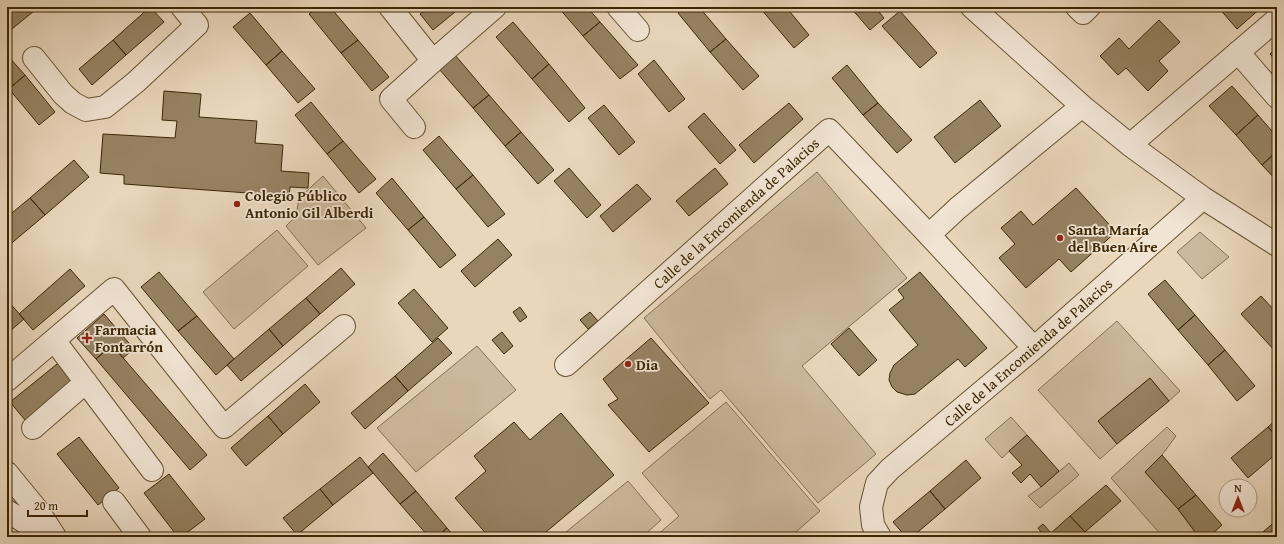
<svg xmlns="http://www.w3.org/2000/svg" width="1284" height="544" viewBox="0 0 1284 544" font-family="'Gentium Book Plus',serif">
<rect width="100%" height="100%" fill="#e9d6bb"/>
<filter id="stains"><feTurbulence type="fractalNoise" baseFrequency=".005" numOctaves="4"/><feColorMatrix values="0 0 0 0 .2 0 0 0 0 .09 0 0 0 0 .02 0 0 0 .5 -.17"/></filter>
<radialGradient id="worn" r=".72"><stop offset=".6" stop-color="#630" stop-opacity="0"/><stop offset="1" stop-color="#630" stop-opacity=".3"/></radialGradient>
<path fill="#ccb89c" stroke="#847050" d="M 817,172 L 907,278 L 802,366 L 876,454 L 818,503 L 721,390 L 710,399 L 644,318 Z
M 323,176 L 366,228 L 318,265 L 286,226 L 296,216 L 299,198 Z
M 277,230 L 308,266 L 234,329 L 203,292 Z
M 1200,232 L 1229,257 L 1202,279 L 1177,252 Z
M 1117,321 L 1180,391 L 1169,401 L 1150,378 L 1098,421 L 1117,444 L 1100,459 L 1038,390 Z
M 477,346 L 516,390 L 416,472 L 377,428 Z
M 726,402 L 820,511 L 790,537 L 655,537 L 679,516 L 642,473 Z
M 1011,417 L 1027,435 L 1002,458 L 985,439 Z
M 1167,427 L 1176,436 L 1162,455 L 1145,472 L 1178,509 L 1197,535 L 1194,537 L 1163,537 L 1111,478 Z
M 1069,463 L 1079,475 L 1040,508 L 1028,496 L 1041,487 Z
M 628,481 L 661,520 L 642,537 L 560,537 Z"/>
<path fill="#968263" stroke="#3d2704" d="M 7,7 L 31,7 L 34,11 L 7,33 Z
M 150,7 L 164,22 L 126,55 L 113,40 Z
M 318,7 L 330,7 L 358,40 L 341,53 L 309,14 Z
M 429,7 L 461,7 L 433,30 L 420,14 Z
M 558,7 L 587,7 L 600,22 L 583,36 Z
M 686,7 L 699,7 L 726,39 L 710,52 L 678,13 Z
M 762,7 L 786,7 L 809,35 L 794,48 L 761,9 Z
M 850,7 L 875,7 L 884,18 L 870,30 Z
M 1218,7 L 1262,7 L 1237,29 Z
M 900,11 L 937,53 L 920,68 L 882,26 Z
M 250,13 L 282,51 L 266,65 L 233,27 Z
M 1159,20 L 1180,42 L 1159,61 L 1168,71 L 1148,91 L 1126,68 L 1118,75 L 1100,56 L 1119,38 L 1129,49 Z
M 513,22 L 549,64 L 532,79 L 496,37 Z
M 600,22 L 638,65 L 620,79 L 583,36 Z
M 726,39 L 759,76 L 743,90 L 710,52 Z
M 113,40 L 126,55 L 92,85 L 79,69 Z
M 358,40 L 389,77 L 372,91 L 341,53 Z
M 1277,47 L 1277,62 L 1270,54 Z
M 282,51 L 315,89 L 298,103 L 266,65 Z
M 7,55 L 25,75 L 9,89 L 7,87 Z
M 455,55 L 489,95 L 473,108 L 439,69 Z
M 654,60 L 685,99 L 669,112 L 638,74 Z
M 549,64 L 585,108 L 569,122 L 532,79 Z
M 847,65 L 878,103 L 863,115 L 832,78 Z
M 25,75 L 55,112 L 39,125 L 9,89 Z
M 1232,86 L 1258,115 L 1236,135 L 1209,106 Z
M 164,91 L 201,94 L 199,117 L 257,121 L 255,143 L 283,145 L 281,171 L 309,173 L 308,188 L 290,187 L 289,196 L 124,184 L 124,175 L 100,173 L 103,134 L 175,138 L 177,121 L 162,120 Z
M 489,95 L 521,132 L 505,146 L 473,108 Z
M 980,100 L 1001,126 L 955,163 L 934,137 Z
M 311,102 L 343,141 L 327,154 L 295,115 Z
M 789,103 L 803,119 L 754,163 L 739,145 Z
M 878,103 L 912,140 L 897,153 L 863,115 Z
M 604,105 L 635,142 L 619,155 L 588,118 Z
M 704,113 L 736,150 L 720,164 L 688,127 Z
M 1258,115 L 1277,137 L 1277,151 L 1262,165 L 1236,135 Z
M 521,132 L 554,170 L 538,184 L 505,146 Z
M 439,136 L 473,175 L 456,189 L 423,150 Z
M 343,141 L 376,179 L 359,193 L 327,154 Z
M 1277,151 L 1277,181 L 1262,165 Z
M 74,160 L 89,177 L 45,215 L 30,198 Z
M 569,168 L 601,205 L 587,218 L 554,181 Z
M 715,168 L 728,184 L 689,216 L 676,201 Z
M 473,175 L 505,214 L 488,227 L 456,189 Z
M 392,178 L 424,217 L 408,230 L 376,193 Z
M 637,184 L 651,199 L 613,232 L 600,216 Z
M 1076,188 L 1116,232 L 1071,272 L 1059,259 L 1026,288 L 999,258 L 1015,244 L 1001,228 L 1021,211 L 1033,225 Z
M 30,198 L 45,215 L 7,247 L 7,217 Z
M 424,217 L 456,255 L 440,268 L 408,230 Z
M 498,239 L 512,255 L 475,287 L 461,271 Z
M 341,268 L 355,284 L 320,314 L 306,298 Z
M 70,269 L 85,286 L 33,330 L 19,314 Z
M 159,272 L 197,316 L 178,331 L 141,287 Z
M 920,272 L 987,348 L 965,367 L 958,359 L 915,394 L 907,395 L 897,392 L 892,387 L 889,380 L 890,373 L 894,365 L 918,345 L 889,310 L 904,298 L 898,290 Z
M 1165,280 L 1195,315 L 1178,330 L 1148,294 Z
M 414,289 L 448,328 L 432,342 L 398,303 Z
M 1261,296 L 1277,313 L 1277,349 L 1275,351 L 1241,314 Z
M 306,298 L 320,314 L 283,346 L 269,329 Z
M 7,300 L 24,319 L 9,332 L 7,330 Z
M 520,307 L 527,317 L 520,322 L 513,312 Z
M 590,312 L 598,321 L 588,329 L 580,320 Z
M 104,314 L 134,349 L 123,358 L 112,345 L 96,359 L 77,338 Z
M 1195,315 L 1225,350 L 1208,365 L 1178,330 Z
M 197,316 L 234,359 L 216,375 L 178,331 Z
M 849,328 L 877,360 L 859,376 L 831,344 Z
M 269,329 L 283,346 L 241,381 L 227,365 Z
M 502,332 L 513,346 L 504,354 L 492,340 Z
M 438,338 L 452,353 L 408,391 L 395,376 Z
M 651,338 L 709,403 L 649,452 L 608,405 L 618,399 L 603,379 Z
M 112,345 L 207,455 L 190,470 L 96,359 Z
M 1225,350 L 1255,386 L 1237,401 L 1208,365 Z
M 62,360 L 77,378 L 25,420 L 10,402 Z
M 395,376 L 408,391 L 365,429 L 351,413 Z
M 1150,378 L 1169,401 L 1117,444 L 1098,421 Z
M 305,384 L 320,402 L 283,434 L 268,416 Z
M 561,413 L 614,475 L 540,537 L 489,537 L 455,498 L 486,471 L 474,456 L 514,422 L 530,440 Z
M 268,416 L 283,434 L 246,466 L 231,448 Z
M 1277,419 L 1277,437 L 1268,427 Z
M 1268,427 L 1277,437 L 1277,453 L 1248,478 L 1231,458 Z
M 1027,435 L 1059,471 L 1041,487 L 1030,474 L 1021,483 L 1012,473 L 1022,465 L 1009,451 Z
M 79,437 L 119,488 L 98,505 L 57,454 Z
M 383,453 L 416,491 L 400,504 L 368,467 Z
M 1162,455 L 1196,495 L 1178,509 L 1145,472 Z
M 360,457 L 373,473 L 333,505 L 320,489 Z
M 966,460 L 981,478 L 945,509 L 930,491 Z
M 169,474 L 205,519 L 181,537 L 178,537 L 144,493 Z
M 1106,485 L 1121,501 L 1085,532 L 1070,516 Z
M 320,489 L 333,505 L 297,535 L 283,518 Z
M 416,491 L 447,528 L 436,537 L 429,537 L 400,504 Z
M 930,491 L 945,509 L 912,537 L 906,537 L 893,522 Z
M 1196,495 L 1222,525 L 1209,537 L 1199,537 L 1178,509 Z
M 1070,516 L 1085,532 L 1079,537 L 1045,537 L 1038,528 L 1043,524 L 1051,533 Z
M 1277,520 L 1277,537 L 1257,537 Z
M 447,528 L 455,537 L 436,537 Z"/>
<g fill="none" stroke-linecap="round" stroke-linejoin="round">
<defs>
<path id="minor" d="M 390,7 L 433,61 L 495,7
M 618,7 L 638,30
M 972,7 L 1082,106 L 1130,145 L 1203,198 L 1277,245
M 1077,7 L 1083,13 L 1089,7
M 1238,52 L 1277,97
M 34,58 L 63,94 L 73,103 L 86,110 L 105,107 L 136,82 L 197,25 L 182,7
M 414,127 L 391,99 L 433,61
M 1130,145 L 1277,19
M 929,235 L 1034,348
M 54,340 L 152,470
M 566,365 L 829,130 L 929,235 L 958,208 L 1082,106
M 7,380 L 114,289 L 224,427 L 344,326
M 33,428 L 86,382
M 7,473 L 39,512 L 55,537
M 114,502 L 140,537
M 7,511 L 49,537
M 880,537 L 873,525 L 871,507 L 877,483 L 890,469 L 1034,348 L 1203,198"/>
</defs>
<use href="#minor" stroke="#685332" stroke-width="24"/>
<use href="#minor" stroke="#f1e4d3" stroke-width="22"/>
</g>
<g fill="#8f2418" stroke="#f1e4d3" stroke-width="1.5">
<circle cx="237" cy="204" r="4"/>
<circle cx="1060" cy="238" r="4"/>
<path d="M85 332h4v4h4v4h-4v4h-4v-4h-4v-4h4z"/>
<circle cx="628" cy="364" r="4"/>
</g>
<g text-anchor="middle" dominant-baseline="central" stroke-width="3.5" stroke-linejoin="round" paint-order="stroke">
<g font-size="15" font-weight="bold" fill="#3d2704" stroke="#f1e4d3" text-anchor="start">
<text x="245" y="195">Colegio Público<tspan x="245" dy="17">Antonio Gil Alberdi</tspan></text>
<text x="1068" y="229">Santa María<tspan x="1068" dy="17">del Buen Aire</tspan></text>
<text x="95" y="329">Farmacia<tspan x="95" dy="17">Fontarrón</tspan></text>
<text x="636" y="364">Dia</text>
</g>
<g font-size="15" fill="#3d2704" stroke="#f1e4d3">
<text transform="translate(736 213) rotate(-42)">Calle de la Encomienda de Palacios</text>
<text transform="translate(1028 352) rotate(-41)">Calle de la Encomienda de Palacios</text>
</g>
</g>
<rect width="1284" height="544" fill="none" stroke="#e9d6bb" stroke-width="24"/>
<rect x="8" y="8" width="1268" height="528" fill="none" stroke="#3d2704" stroke-width="2"/>
<rect x="12" y="12" width="1260" height="520" fill="none" stroke="#3d2704"/>
<g transform="translate(1238 498)"><circle r="19" fill="#f1e4d3" stroke="#a99880"/>
<path d="M0-3L7 15L0 10L-7 15Z" fill="#8f2418"/>
<text y="-6" font-size="11" font-weight="bold" text-anchor="middle" fill="#3d2704">N</text>
</g>
<path d="M28 510v6h59v-6" fill="none" stroke="#3d2704" stroke-width="2"/>
<text x="34" y="510" font-size="12" fill="#3d2704" stroke="#f1e4d3" stroke-width="3" paint-order="stroke">20 m</text>
<rect width="100%" height="100%" filter="url(#stains)"/>
<rect width="100%" height="100%" fill="url(#worn)"/>
</svg>
